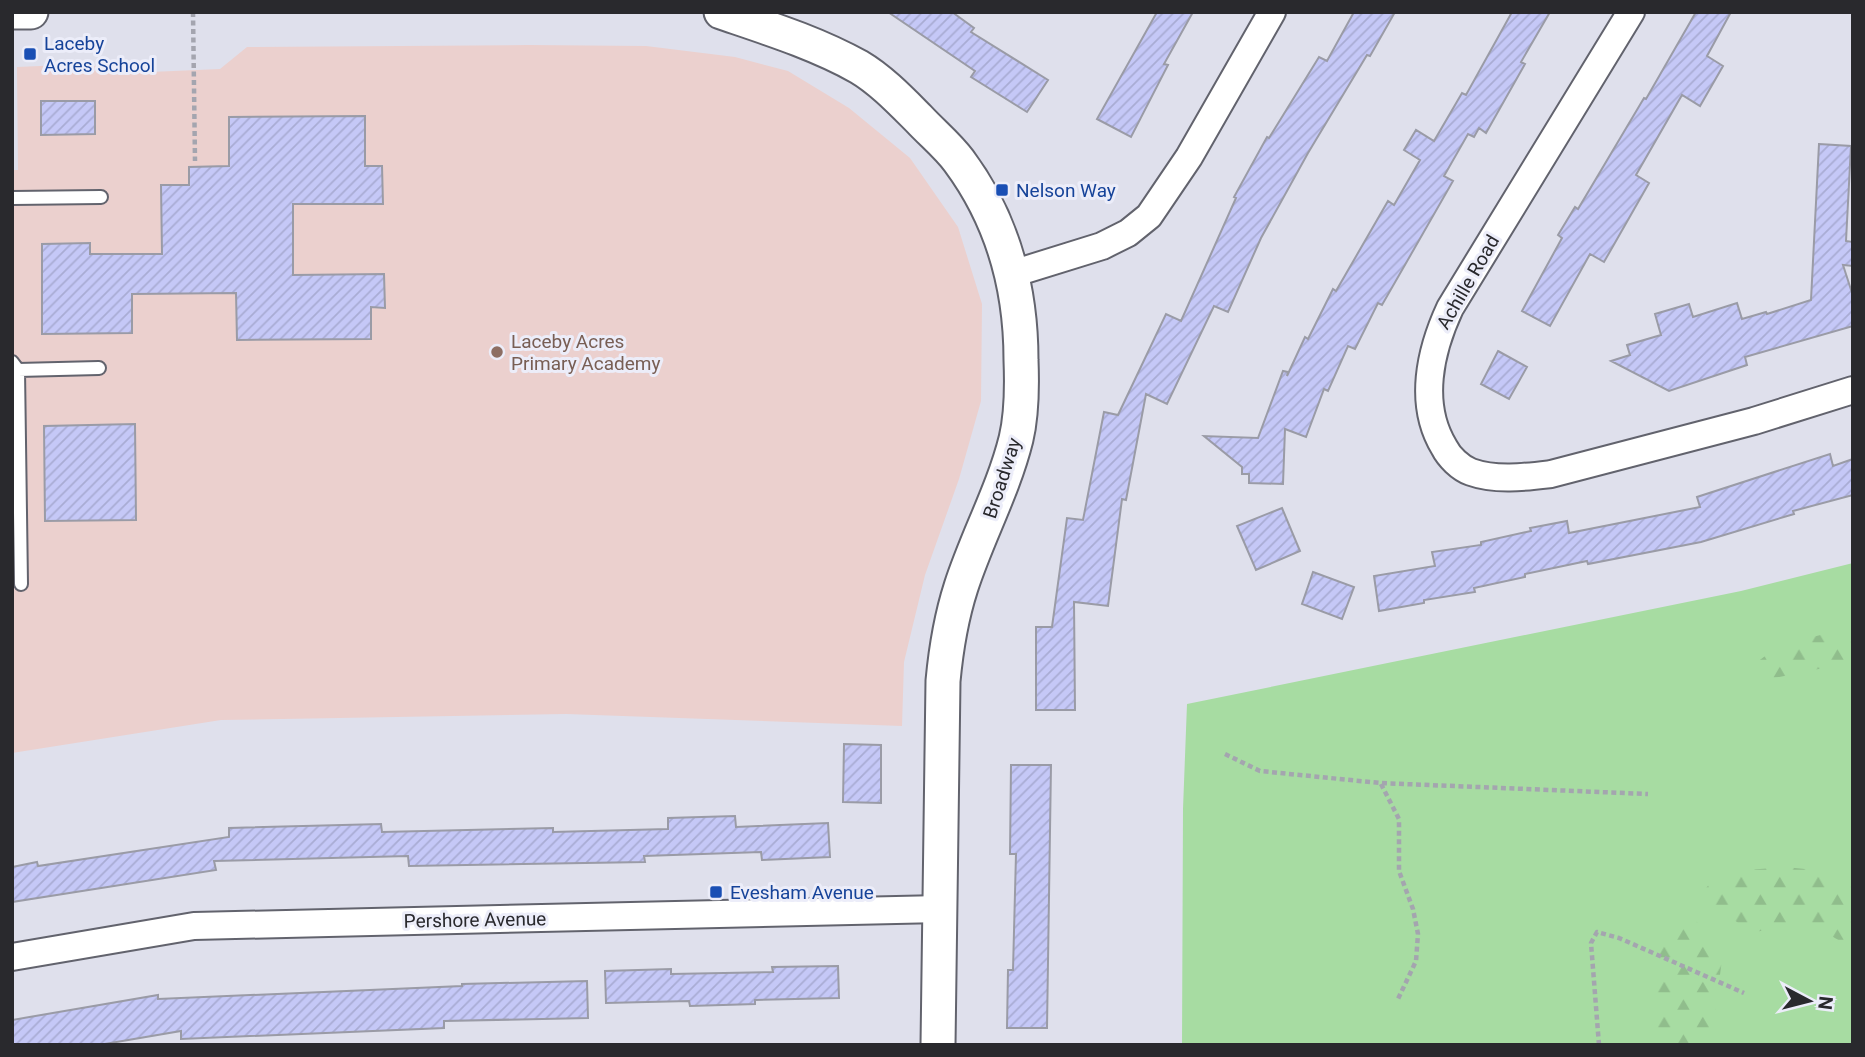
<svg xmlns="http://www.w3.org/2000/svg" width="1865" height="1057" viewBox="0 0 1865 1057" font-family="Roboto,sans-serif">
<defs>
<pattern id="forest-firs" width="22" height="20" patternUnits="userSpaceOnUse" patternTransform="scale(1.75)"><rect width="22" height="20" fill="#a7dca2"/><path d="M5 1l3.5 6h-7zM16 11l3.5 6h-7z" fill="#90bd8c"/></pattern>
<pattern id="building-hatch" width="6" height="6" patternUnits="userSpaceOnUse" patternTransform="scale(1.75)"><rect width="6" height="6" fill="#c5c8f7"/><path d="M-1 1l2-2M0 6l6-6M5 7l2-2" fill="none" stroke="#a9acd4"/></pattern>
</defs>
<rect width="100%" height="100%" fill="#dfe0ec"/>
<path fill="#ebd0ce" d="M 528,45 L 646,46 L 735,57 L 788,71 L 849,108 L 910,158 L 958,227 L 982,304 L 981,401 L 959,479 L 925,575 L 904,662 L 902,726 L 566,714 L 221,720 L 12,753 L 12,170 L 18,170 L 17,67 L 86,64 L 127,73 L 220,69 L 247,47 Z"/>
<path fill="#a7dca2" d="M 1853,563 L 1853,1045 L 1182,1045 L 1183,809 L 1187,704 L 1741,591 Z"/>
<path fill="url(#forest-firs)" d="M 1853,627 L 1853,662 L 1764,680 L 1749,668 L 1780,645 Z
M 1785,867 L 1825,871 L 1853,882 L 1853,949 C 1811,921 1798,923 1751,933 L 1701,894 L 1712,881 L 1733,871 Z
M 1689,913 L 1723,952 L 1713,1028 L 1715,1045 L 1658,1045 L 1655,967 L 1670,925 Z"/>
<path fill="url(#building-hatch)" stroke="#9a9ba6" stroke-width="2" d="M 888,12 L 952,12 L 974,28 L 971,32 L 1048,80 L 1027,112 L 971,77 L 975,71 Z
M 1157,12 L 1193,12 L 1164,64 L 1168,65 L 1131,137 L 1097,119 Z
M 1354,12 L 1395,12 L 1370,56 L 1367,55 L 1308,153 L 1261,238 L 1228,312 L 1214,306 L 1167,404 L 1146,394 L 1126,500 L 1122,499 L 1108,606 L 1074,602 L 1075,710 L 1036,710 L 1036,627 L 1052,627 L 1067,518 L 1083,520 L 1104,412 L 1118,415 L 1166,314 L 1181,321 L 1236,198 L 1234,197 L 1267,137 L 1269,138 L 1319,57 L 1327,61 Z
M 1512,12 L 1550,12 L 1521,62 L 1525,64 L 1486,133 L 1479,128 L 1474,137 L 1468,134 L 1444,176 L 1453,181 L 1382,305 L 1378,303 L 1355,349 L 1348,346 L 1328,391 L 1324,389 L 1306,437 L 1285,429 L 1283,484 L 1249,483 L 1249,474 L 1242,474 L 1242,467 L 1204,436 L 1258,438 L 1283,371 L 1288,372 L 1287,376 L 1305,337 L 1308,339 L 1333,289 L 1336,291 L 1388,201 L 1394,205 L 1420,160 L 1404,150 L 1416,130 L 1434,141 L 1462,93 L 1466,95 Z
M 1696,12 L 1731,12 L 1707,56 L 1723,66 L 1700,106 L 1682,95 L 1636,175 L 1649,183 L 1604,262 L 1590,254 L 1550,326 L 1522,311 L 1562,238 L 1558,235 L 1575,207 L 1578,209 L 1644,98 L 1646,99 Z
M 41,101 L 95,101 L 95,134 L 41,135 Z
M 365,116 L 365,166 L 382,166 L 383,204 L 293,204 L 293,275 L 384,274 L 385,308 L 371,307 L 371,339 L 237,340 L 236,293 L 132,294 L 132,333 L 42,334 L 42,244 L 90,243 L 90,254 L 162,254 L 161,185 L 189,185 L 189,167 L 229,166 L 229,117 Z
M 1819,144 L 1851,146 L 1846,241 L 1853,242 L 1853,266 L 1843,265 L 1853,296 L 1853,326 L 1745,357 L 1747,365 L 1669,391 L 1611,361 L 1630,355 L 1627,345 L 1661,335 L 1655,314 L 1689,304 L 1693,317 L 1737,303 L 1742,319 L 1766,312 L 1767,314 L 1811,300 Z
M 1498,351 L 1527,367 L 1509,399 L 1481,384 Z
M 135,424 L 136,520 L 45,521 L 44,426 Z
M 1830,454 L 1833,466 L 1853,459 L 1853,495 L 1793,511 L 1794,514 L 1701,542 L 1588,564 L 1587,561 L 1525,574 L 1525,577 L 1474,588 L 1475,592 L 1424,600 L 1424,603 L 1379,611 L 1374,576 L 1435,566 L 1432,552 L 1481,545 L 1481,542 L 1531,531 L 1530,528 L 1567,521 L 1569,533 L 1700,507 L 1697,497 Z
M 1282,508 L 1300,551 L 1256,570 L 1237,526 Z
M 1313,572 L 1354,587 L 1342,619 L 1302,604 Z
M 844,744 L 881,745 L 881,803 L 843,802 Z
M 1011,765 L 1051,765 L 1047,1028 L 1007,1028 L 1008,970 L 1013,970 L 1016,854 L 1010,854 Z
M 735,816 L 736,827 L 828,823 L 830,857 L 762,860 L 761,852 L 644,856 L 645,862 L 409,866 L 408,856 L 214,861 L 216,870 L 12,902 L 12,867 L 37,862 L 38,866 L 229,837 L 229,828 L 381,824 L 382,832 L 553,828 L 553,832 L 668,829 L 668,818 Z
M 838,966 L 839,998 L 755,1000 L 755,1004 L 723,1005 L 690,1006 L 689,1001 L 606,1003 L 605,971 L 671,969 L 671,974 L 773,972 L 772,967 Z
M 587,981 L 588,1018 L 444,1021 L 444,1028 L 181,1039 L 181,1031 L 99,1045 L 12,1045 L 12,1020 L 158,995 L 158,999 L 462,986 L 462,984 Z"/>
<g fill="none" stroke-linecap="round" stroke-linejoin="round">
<defs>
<path id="service" d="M 12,198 L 101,197
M 12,362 L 18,370 L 99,368
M 18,370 L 21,584"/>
<path id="minor" d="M 1631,12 L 1450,308 C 1430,351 1418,404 1444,447 C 1449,457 1460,468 1471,472 C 1496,481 1526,477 1551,474 L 1754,421 L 1853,390
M 1012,274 L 1102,246 L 1128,233 L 1149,216 L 1189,157 L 1272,12
M 12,957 L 194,926 L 941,909"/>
<path id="tertiary" d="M 12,12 L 31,12
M 721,12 C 768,28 816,43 859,67 C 881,80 901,101 919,119 C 932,133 948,146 959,161 C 1002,219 1021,288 1021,360 C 1022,385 1022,414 1016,439 C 1003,491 977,537 961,587 C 951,618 946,649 943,681 L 938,1045"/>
</defs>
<use href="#service" stroke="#62636d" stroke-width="16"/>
<use href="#minor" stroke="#62636d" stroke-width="30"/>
<use href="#tertiary" stroke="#62636d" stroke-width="37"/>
<path stroke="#a4a5af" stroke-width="4.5" stroke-dasharray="5 3.5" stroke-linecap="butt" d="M 193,12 L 195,161
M 1225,754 L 1260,771 L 1380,783 L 1648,794
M 1381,784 L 1399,819 L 1399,871 L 1413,909 L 1418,934 L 1416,961 L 1398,999
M 1599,1045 L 1591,943 L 1597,932 L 1619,938 L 1744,993"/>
<use href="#service" stroke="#fff" stroke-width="12"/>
<use href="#minor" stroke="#fff" stroke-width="26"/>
<use href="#tertiary" stroke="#fff" stroke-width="33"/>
</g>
<g fill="#1a4fb4" stroke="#ecedf9" stroke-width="2.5">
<rect x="23" y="47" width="14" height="14" rx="3.5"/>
<rect x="995" y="183" width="14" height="14" rx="3.5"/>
<rect x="709" y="885" width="14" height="14" rx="3.5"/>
</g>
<circle fill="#8d6e63" stroke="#ecedf9" stroke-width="2.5" cx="497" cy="352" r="7"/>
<g text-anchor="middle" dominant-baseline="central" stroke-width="6" stroke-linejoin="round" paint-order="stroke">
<g font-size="19" fill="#164399" stroke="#ecedf9" text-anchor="start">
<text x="44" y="43">Laceby<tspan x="44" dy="22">Acres School</tspan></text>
<text x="1016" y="190">Nelson Way</text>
<text x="730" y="892">Evesham Avenue</text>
</g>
<g font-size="19" fill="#29292d" stroke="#ecedf9">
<text transform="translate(1468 282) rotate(-60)">Achille Road</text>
<text transform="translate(1002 478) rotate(-72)">Broadway</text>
<text transform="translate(475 920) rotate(-1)">Pershore Avenue</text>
</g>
<g font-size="19" fill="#785e54" stroke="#ecedf9" text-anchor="start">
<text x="511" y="341">Laceby Acres<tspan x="511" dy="22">Primary Academy</tspan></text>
</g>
</g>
<rect width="1865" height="1057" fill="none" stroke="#29292d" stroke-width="28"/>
<g transform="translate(1809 1001) rotate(97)" stroke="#ecedf9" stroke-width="5" paint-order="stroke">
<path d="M0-5L12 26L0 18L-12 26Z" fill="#29292d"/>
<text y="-10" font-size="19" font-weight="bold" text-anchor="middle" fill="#29292d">N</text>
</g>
</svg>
